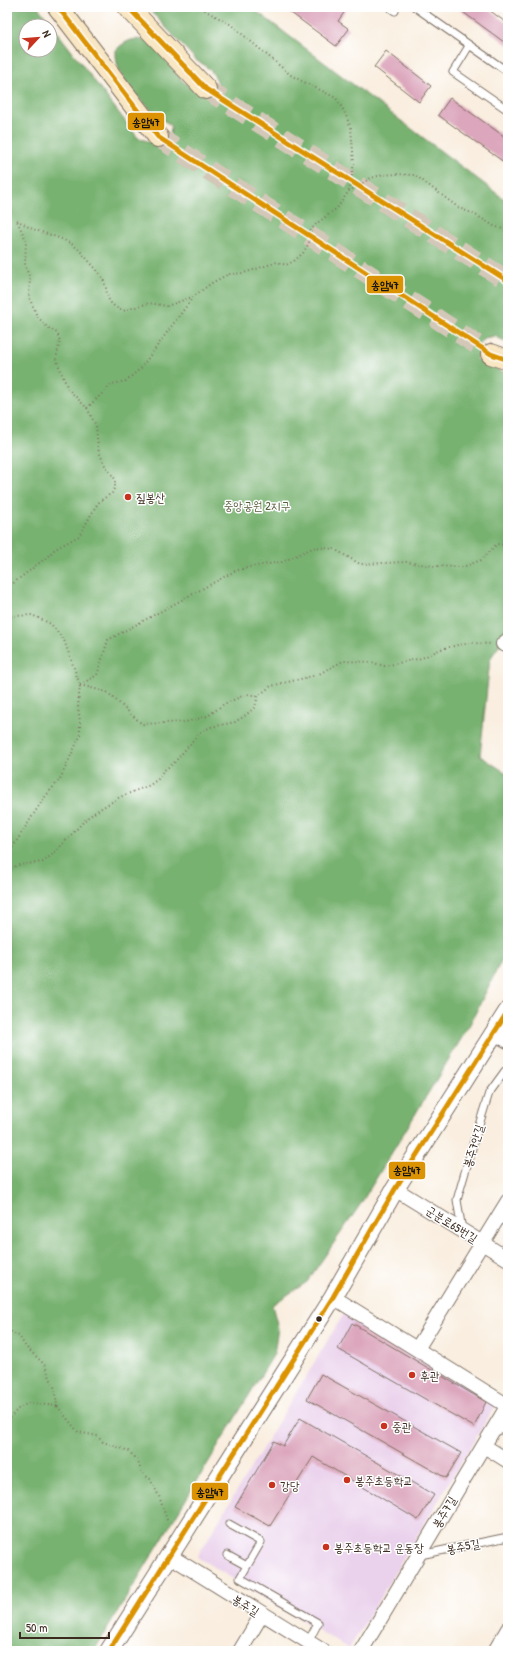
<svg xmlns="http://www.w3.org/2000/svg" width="515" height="1658" viewBox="0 0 515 1658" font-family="'Patrick Hand','Poor Story',sans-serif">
<rect width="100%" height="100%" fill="#fff"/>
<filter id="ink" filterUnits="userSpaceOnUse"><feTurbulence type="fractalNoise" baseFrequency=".025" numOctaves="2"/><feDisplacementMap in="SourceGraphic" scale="8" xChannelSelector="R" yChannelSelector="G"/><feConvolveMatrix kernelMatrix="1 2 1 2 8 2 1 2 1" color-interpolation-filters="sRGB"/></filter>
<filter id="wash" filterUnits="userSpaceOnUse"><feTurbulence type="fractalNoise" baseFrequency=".012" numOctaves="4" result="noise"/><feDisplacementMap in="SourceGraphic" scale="16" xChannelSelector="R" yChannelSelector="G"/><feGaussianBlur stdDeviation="0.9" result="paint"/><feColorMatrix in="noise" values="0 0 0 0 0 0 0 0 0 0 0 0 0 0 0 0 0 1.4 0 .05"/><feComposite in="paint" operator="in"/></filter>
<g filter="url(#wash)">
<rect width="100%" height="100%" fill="#f9eedf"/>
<path fill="#ead1ec" d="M 346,1310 L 497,1403 L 349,1649 L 197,1557 Z"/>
<path fill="#78b271" stroke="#5a6e48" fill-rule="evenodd" d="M 7,7 L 38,7 L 138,138 L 160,145 L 170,139 L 171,126 C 148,107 114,83 116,50 C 146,20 163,60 182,80 C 187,86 196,90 202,94 L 215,92 L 219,86 C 215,75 209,66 197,61 L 147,7 L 251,7 L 508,202 L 508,343 L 495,336 L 484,338 L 479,344 C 482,362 492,368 508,374 L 508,632 L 490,659 L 480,756 L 508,774 L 508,947 L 469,1026 L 360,1205 L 307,1282 L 272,1305 L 278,1328 L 274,1354 L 94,1651 L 7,1651 ZM 26,26 L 50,26 L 50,50 L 26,50 Z"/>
<g id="blocks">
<path fill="#dca6bc" d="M 283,7 L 348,7 L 338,21 L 349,29 L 336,46 Z
M 456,7 L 485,7 L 508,24 L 508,45 Z
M 386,51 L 431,86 L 419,102 L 374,67 Z
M 450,98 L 508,139 L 508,165 L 438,115 Z
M 352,1323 L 486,1402 L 474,1427 L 338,1349 Z
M 321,1374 L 461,1453 L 446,1478 L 307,1399 Z
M 300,1418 L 434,1495 L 418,1520 L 313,1457 L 270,1526 L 235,1507 L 274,1441 L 283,1446 Z"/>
</g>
</g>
<g filter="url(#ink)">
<use href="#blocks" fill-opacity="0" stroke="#7e6f62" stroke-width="1"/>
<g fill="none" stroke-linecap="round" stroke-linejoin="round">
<path stroke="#d3c7b8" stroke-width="20" stroke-dasharray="20 10" stroke-linecap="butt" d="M 206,89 L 508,281
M 158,137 L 491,354"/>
<defs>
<path id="service" d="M 389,7 L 395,11
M 415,7 L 508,72
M 469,46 L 453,72 L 508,110
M 462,1230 L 457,1200 L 474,1141 L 489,1093 L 505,1071 L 508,1069
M 493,1433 L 508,1427
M 229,1524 L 261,1542 L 240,1578 L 318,1623 L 308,1642
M 227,1555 L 247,1566
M 420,1555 L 508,1537"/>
<path id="minor" d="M 503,644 L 508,640
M 494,1033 L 508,1041
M 395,1189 L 508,1259
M 333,1297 L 508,1406
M 417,1349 L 508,1201
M 484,1446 L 508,1461
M 170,1556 L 323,1651
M 240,1651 L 262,1614
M 361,1651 L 508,1405
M 495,1651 L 508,1629"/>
<path id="tertiary" d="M 109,1651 L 333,1297 L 395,1189 L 508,1011"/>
<path id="secondary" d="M 58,7 L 158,137
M 128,7 L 206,89
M 491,354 L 508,360"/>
</defs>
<use href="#service" stroke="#7e6f62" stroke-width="9"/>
<use href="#minor" stroke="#7e6f62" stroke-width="16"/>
<use href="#tertiary" stroke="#7e6f62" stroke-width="20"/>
<use href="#secondary" stroke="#7e6f62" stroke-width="22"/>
<path stroke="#7e6f62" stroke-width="2" stroke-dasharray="1 3" stroke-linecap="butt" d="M 202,7 L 206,11 L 230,24 L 292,76 L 336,98 L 344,111 L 351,128 L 354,163 L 349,191
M 17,220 C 22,223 28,227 33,229 C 48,235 66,238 78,249 C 84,255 95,268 100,274 C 112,291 100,301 123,311 L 149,303 L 167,306 L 192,297
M 87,408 L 112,384 L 126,381 L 141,368 L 193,297 L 213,282 L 229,274 L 244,273 L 277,262 L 286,265 L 294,261 L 303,253 L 309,243 L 309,233 L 316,224 L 337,208 L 349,191 L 371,178 L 381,175 L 396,174 L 415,175 L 459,208 L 474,214 L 494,226 L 508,231
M 7,588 L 47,557 L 55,549 L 79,536 L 96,506 L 100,501 L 112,493 L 115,487 L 115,479 L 104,464 L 98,449 L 96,426 L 87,408 L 68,389 L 56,359 L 60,341 L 57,333 L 47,327 L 37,316 L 29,297 L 30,278 L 25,266 L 26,240 L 16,219
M 7,618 L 13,616 L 32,615 L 51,624 L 64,640 L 80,685 L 78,706 L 80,722 L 80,736 L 60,779 L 44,798 L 7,856
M 80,685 L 97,675 L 108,640 L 235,571 L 249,567 L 282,562 L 315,547 L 334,549 L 360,564 L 406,562 L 434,566 L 463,567 L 481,560 L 497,544 L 508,545
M 80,685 L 107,692 L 142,724 L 186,722 L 208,716 L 224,704 L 247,694 L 258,696
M 7,869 L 19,865 L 43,862 L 53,854 L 87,818 L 100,809 L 120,797 L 150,785 L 158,779 L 163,771 L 174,763 L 200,732 L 211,727 L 235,722 L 246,715 L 255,707 L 258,696 L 271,686 L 317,675 L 343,661 L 371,662 L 384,666 L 422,658 L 441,649 L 458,645 L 473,643 L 492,644
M 7,1330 L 19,1336 L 26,1347 L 44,1364 L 55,1389 L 57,1406 L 78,1432 L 97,1436 L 103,1442 L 129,1451 L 138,1462 L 142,1473 L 150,1479 L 159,1496 L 168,1523
M 7,1421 L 18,1409 L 28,1403 L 57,1406"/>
<use href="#service" stroke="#fff" stroke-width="7"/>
<use href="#minor" stroke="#fff" stroke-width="14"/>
<use href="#tertiary" stroke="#fff" stroke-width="18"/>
<use href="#secondary" stroke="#f9e7c3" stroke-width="20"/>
<defs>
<path id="bus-1" d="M 58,7 L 158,137 L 491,354 L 508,360
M 128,7 L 206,89 L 508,281
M 109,1651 L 333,1297 L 395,1189 L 508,1011"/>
</defs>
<use href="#bus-1" stroke="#fff" stroke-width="8"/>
<use href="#bus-1" stroke="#db9304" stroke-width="5"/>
</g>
</g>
<g fill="#c8321e" stroke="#fff" stroke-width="1.5">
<circle cx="128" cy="497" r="4"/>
<circle cx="412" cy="1375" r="4"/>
<circle cx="384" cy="1426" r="4"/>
<circle cx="347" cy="1480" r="4"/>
<circle cx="272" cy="1485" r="4"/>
<circle cx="326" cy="1547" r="4"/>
</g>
<circle fill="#3b2a1e" stroke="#fff" stroke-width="1.5" cx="319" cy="1319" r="3.5"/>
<g text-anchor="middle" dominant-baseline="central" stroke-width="3" stroke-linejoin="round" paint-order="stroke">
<g font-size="12" fill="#3b2a1e" stroke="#fff" text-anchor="start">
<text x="136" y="497">짚봉산</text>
<text x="420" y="1375">후관</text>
<text x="392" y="1426">중관</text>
<text x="355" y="1480">봉주초등학교</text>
<text x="280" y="1485">강당</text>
<text x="334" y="1547">봉주초등학교 운동장</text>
</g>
<g font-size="12" fill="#565c3c" stroke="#fff">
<text x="257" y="505">중앙공원 2지구</text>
</g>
<g font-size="12" fill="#3b2a1e" stroke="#fff">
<text transform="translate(473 1146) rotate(-73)">봉주7안길</text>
<text transform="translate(452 1224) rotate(32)">군분로65번길</text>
<text transform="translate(444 1512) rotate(-59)">봉주7길</text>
<text transform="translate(463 1546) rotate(-11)">봉주5길</text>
<text transform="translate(246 1605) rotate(32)">봉주길</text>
</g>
</g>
<g stroke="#fff" stroke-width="1.5">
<rect x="127" y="112" width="38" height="19" rx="4" fill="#db9304"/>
<rect x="366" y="275" width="38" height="19" rx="4" fill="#db9304"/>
<rect x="388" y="1161" width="38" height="19" rx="4" fill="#db9304"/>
<rect x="191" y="1482" width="38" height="19" rx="4" fill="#db9304"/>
</g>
<g font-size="11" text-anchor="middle" font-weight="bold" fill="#111">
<text x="146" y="126">송암47</text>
<text x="385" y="289">송암47</text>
<text x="407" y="1174">송암47</text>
<text x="210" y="1496">송암47</text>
</g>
<rect width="515" height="1658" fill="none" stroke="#fff" stroke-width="24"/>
<g transform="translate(38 38) rotate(64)"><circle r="19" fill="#ffffff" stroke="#b1aaa5"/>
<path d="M0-3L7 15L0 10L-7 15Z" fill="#c8321e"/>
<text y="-6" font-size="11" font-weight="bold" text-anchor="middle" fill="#3b2a1e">N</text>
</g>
<path d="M20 1632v6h89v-6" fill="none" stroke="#3b2a1e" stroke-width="2"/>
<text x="26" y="1632" font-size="12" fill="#3b2a1e" stroke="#ffffff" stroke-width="3" paint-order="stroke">50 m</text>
</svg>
